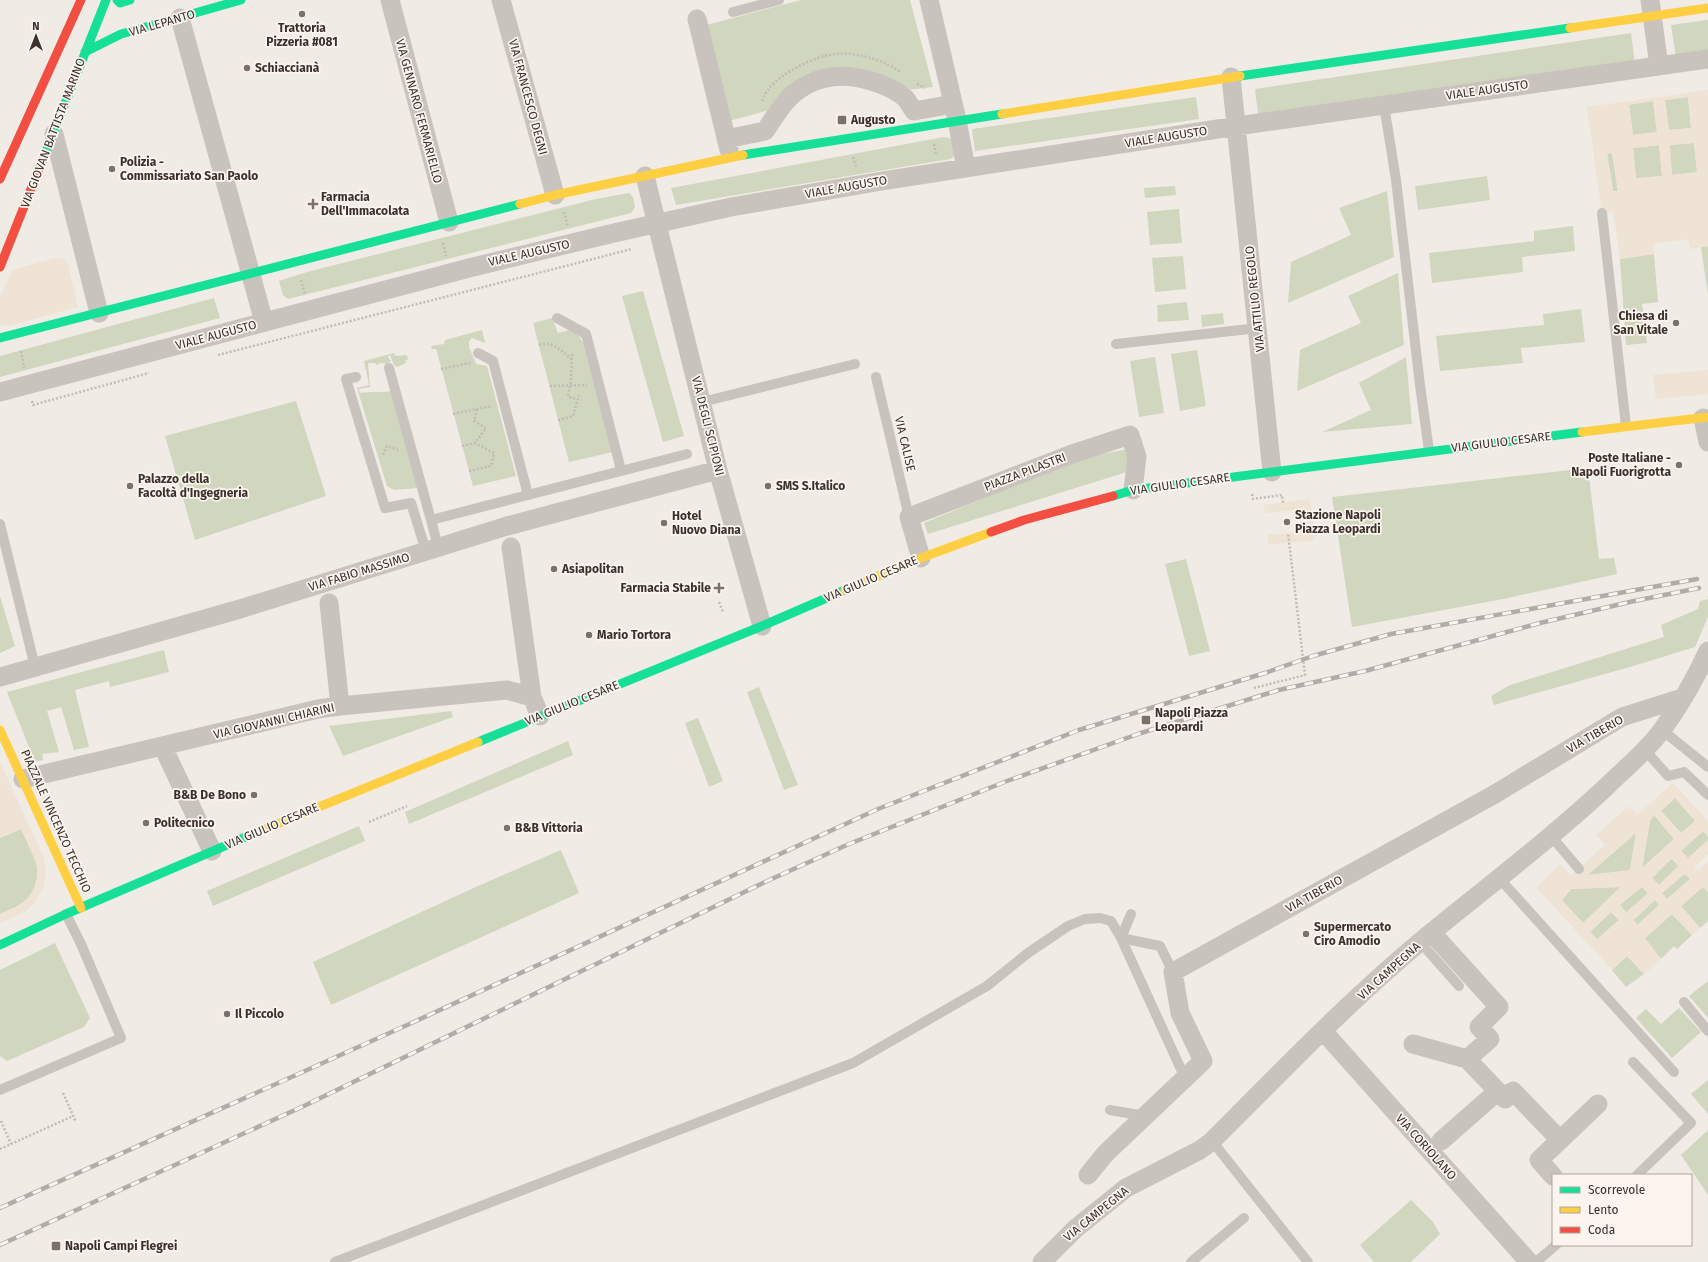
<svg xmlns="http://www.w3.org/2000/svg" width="1708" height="1262" viewBox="0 0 1708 1262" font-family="'Fira Sans',sans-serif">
<rect width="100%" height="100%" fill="#f0ebe5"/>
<path fill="#d1d6bf" d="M 801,0 L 910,0 L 933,87 L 908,90 L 859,70 L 773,109 L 729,121 L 703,26 Z
M 1708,20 L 1708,52 L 1676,57 L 1671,25 Z
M 1631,33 L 1635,64 L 1258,114 L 1255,89 Z
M 1196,97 L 1199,119 L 975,151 L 972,129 Z
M 1688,97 L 1691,128 L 1669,130 L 1665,100 Z
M 1653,101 L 1657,132 L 1633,135 L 1629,104 Z
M 944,137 L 953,139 L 957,154 L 950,159 L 676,205 L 671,188 Z
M 1694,143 L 1697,172 L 1672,175 L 1669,145 Z
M 1659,145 L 1662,176 L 1636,179 L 1633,148 Z
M 1607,153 L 1612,153 L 1618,191 L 1613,191 Z
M 1487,176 L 1490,200 L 1418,210 L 1415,186 Z
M 1175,186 L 1176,195 L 1145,198 L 1144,188 Z
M 1387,191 L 1394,257 L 1288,303 L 1291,262 L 1351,235 L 1339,208 Z
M 629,193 L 633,197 L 635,207 L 631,213 L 292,298 L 288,299 L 283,295 L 279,281 L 307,272 L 596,199 Z
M 1179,209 L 1182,243 L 1150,245 L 1147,212 Z
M 1573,226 L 1575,251 L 1522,257 L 1523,272 L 1432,283 L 1429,253 L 1534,241 L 1534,231 Z
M 1708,246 L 1708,295 L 1701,247 Z
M 1654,254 L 1658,302 L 1642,304 L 1647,343 L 1626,345 L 1620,259 Z
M 1183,256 L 1186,289 L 1155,292 L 1152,258 Z
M 1398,273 L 1404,345 L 1297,391 L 1300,350 L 1361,323 L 1348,296 Z
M 643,291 L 684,436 L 663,442 L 622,296 Z
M 214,298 L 220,318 L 0,377 L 0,356 Z
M 1187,302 L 1189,320 L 1158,322 L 1157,305 Z
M 1581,309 L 1585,342 L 1521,348 L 1523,363 L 1440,371 L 1436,336 L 1544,325 L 1543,314 Z
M 1223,313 L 1224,324 L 1202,327 L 1201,315 Z
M 552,318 L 558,333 L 570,330 L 578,334 L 583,343 L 613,452 L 569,462 L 533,323 Z
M 482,330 L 485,343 L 472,338 L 469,341 L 469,347 L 476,364 L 487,366 L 516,476 L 473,486 L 437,352 L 436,349 L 432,349 L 431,346 L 444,344 L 445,340 Z
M 1197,350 L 1206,406 L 1180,411 L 1171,354 Z
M 394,353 L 396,356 L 406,355 L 408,357 L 408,359 L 405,361 L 406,363 L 397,367 L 394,365 L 390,355 L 388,357 L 391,361 L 387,364 L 381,363 L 377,365 L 375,363 L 368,363 L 370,387 L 359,389 L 360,393 C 372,391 381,393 392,391 L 418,488 L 394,490 L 387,486 L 357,388 L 369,385 L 364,361 Z
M 1155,357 L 1164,413 L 1139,417 L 1130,361 Z
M 1406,357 L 1412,424 L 1322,432 L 1371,410 L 1359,383 Z
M 296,401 L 326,496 L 195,540 L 165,436 Z
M 1129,449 L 1127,472 L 928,534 L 924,523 L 1080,458 Z
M 1588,468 L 1599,559 L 1614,558 L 1617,574 L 1503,599 L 1352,627 L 1332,497 Z
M 1186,559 L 1210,651 L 1189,656 L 1165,564 Z
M 0,596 L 15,646 L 0,653 Z
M 1708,599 L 1708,617 L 1695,647 L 1630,667 L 1494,705 L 1491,696 L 1510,685 L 1664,637 L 1661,625 L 1698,609 L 1700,601 Z
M 164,650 L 169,672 L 110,687 L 109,681 L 75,690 L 89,747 L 74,750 L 61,707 L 47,711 L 59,752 L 42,754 L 43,760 L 35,762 L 7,692 Z
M 759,687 L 798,785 L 784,790 L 747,692 Z
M 451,711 L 453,717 L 343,756 L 329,726 Z
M 698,718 L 723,781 L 709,787 L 685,723 Z
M 568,741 L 573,755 L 409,824 L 405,812 Z
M 1675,798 L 1695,821 L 1681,833 L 1661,811 Z
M 1654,815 L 1674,839 L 1642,868 L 1650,821 Z
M 359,826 L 365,841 L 213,906 L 207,891 Z
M 21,829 C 31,849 49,878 28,899 C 20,906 9,910 0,914 L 0,838 Z
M 1703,831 L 1708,837 L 1708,840 L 1688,858 L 1681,851 Z
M 1636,833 L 1630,871 L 1587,875 Z
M 561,850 L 579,893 L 331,1005 L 313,962 L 478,886 Z
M 1672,858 L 1679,866 L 1659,885 L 1652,878 Z
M 1685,873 L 1690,879 L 1667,899 L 1662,893 Z
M 1642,886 L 1648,893 L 1626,913 L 1620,905 Z
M 1621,887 L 1583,923 L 1562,900 L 1571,889 Z
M 1703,887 L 1708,892 L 1708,921 L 1700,928 L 1681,906 Z
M 1655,900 L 1659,905 L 1638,925 L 1633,920 Z
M 1611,912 L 1619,920 L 1597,940 L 1590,932 Z
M 1672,914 L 1692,935 L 1677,949 L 1674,946 L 1661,959 L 1644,939 Z
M 55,943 L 90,1018 L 84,1027 L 7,1061 L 0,1056 L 0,970 Z
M 1627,956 L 1644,974 L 1626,987 L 1612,970 Z
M 1708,981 L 1708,1018 L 1689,996 Z
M 1679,1008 L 1701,1032 L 1672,1058 L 1636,1018 L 1646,1009 L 1661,1024 Z
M 1708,1080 L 1708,1114 L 1691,1094 Z
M 1708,1130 L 1708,1195 L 1681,1155 Z
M 1411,1200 L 1433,1222 L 1440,1234 L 1411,1262 L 1374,1262 L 1360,1245 Z"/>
<path fill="#eee3d5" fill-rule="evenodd" d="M 1708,90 L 1708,246 L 1690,249 L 1688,239 L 1653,244 L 1654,254 L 1620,259 L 1613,211 L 1602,213 L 1587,107 ZM 1688,97 L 1691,128 L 1669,130 L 1665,100 ZM 1653,101 L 1657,132 L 1633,135 L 1629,105 ZM 1694,143 L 1697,172 L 1672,175 L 1670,145 ZM 1659,145 L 1662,176 L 1636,178 L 1633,148 ZM 1612,153 L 1618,191 L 1613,191 L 1607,154 Z
M 59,257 L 67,261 L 78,307 L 9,326 L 0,324 L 0,298 L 12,270 Z
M 1708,370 L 1708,394 L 1656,399 L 1653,375 Z
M 1310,499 L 1315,540 L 1268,545 L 1268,535 L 1308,531 L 1306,509 L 1265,513 L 1264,505 Z
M 0,762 L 44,858 L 46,873 L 43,888 L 36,901 L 25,912 L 0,923 L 0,914 L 18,906 L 28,898 L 34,888 L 37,877 L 37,865 L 21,829 L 0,838 Z
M 1673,783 L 1708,821 L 1708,837 L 1703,831 L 1681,851 L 1688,858 L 1708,840 L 1708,854 L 1694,867 L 1698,871 L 1708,862 L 1708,892 L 1703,887 L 1681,906 L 1700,928 L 1692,935 L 1672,914 L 1645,938 L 1661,959 L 1644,974 L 1627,956 L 1612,970 L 1536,887 L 1561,864 L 1571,875 L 1605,845 L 1596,835 L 1629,806 L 1637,815 ZM 1675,798 L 1695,821 L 1681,833 L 1661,811 ZM 1654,815 L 1674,839 L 1642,868 L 1650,821 ZM 1636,833 L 1630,870 L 1588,875 ZM 1671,858 L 1678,866 L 1659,885 L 1652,878 ZM 1685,874 L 1690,879 L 1667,899 L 1662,893 ZM 1620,887 L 1583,923 L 1562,900 L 1571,889 ZM 1642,887 L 1648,894 L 1626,912 L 1620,905 ZM 1655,900 L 1659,905 L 1637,925 L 1634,920 ZM 1611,912 L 1619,920 L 1597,939 L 1590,931 Z"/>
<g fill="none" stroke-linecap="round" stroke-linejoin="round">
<path stroke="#c2bbb6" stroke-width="2.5" stroke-dasharray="2 2" stroke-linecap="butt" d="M 917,84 L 925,88
M 762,101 C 764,97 765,93 768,90 C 779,74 815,56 834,54 C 853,51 885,60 900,72
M 934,144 L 936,155
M 853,157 L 856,167
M 564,212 L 568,227
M 443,243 L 446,256
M 301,280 L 305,294
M 539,345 C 555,340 560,352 572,359
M 21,351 L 24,368
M 572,354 L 571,381 L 568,396 L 571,398 L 578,399
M 218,355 L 632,249
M 441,369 L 470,363
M 550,386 L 587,385
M 32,401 L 33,405 L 149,373
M 453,414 L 492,406
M 558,420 L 573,416 L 579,395
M 462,446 L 475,443
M 383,455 L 387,446 L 398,450
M 469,471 L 491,466 L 494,453 L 475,443 L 486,428 L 474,421 L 477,409
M 1252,494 L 1253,499 L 1282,495 L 1283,503
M 719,602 L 723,612
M 1254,688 L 1305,675 L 1288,533
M 369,822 L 407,806
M 63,1093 L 76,1122
M 1,1121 L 11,1144
M 0,1149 L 73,1116"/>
<path stroke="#c9c3be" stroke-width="10" d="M 733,12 L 779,0
M 1384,105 L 1396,180 L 1420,385 L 1429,451
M 1602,213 L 1626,426
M 557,318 L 586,334 L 621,470
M 1116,344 L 1258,328
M 478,353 L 493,361 L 528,495
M 389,368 L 431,520 L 687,454
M 356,377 L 346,379 L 385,508 L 411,503 L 426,551
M 876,377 L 909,517
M 702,402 L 855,364
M 431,520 L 438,547
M 0,524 L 35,667
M 1662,730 L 1708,767
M 1645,750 L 1668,776 L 1684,772 L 1708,795
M 1551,836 L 1579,869
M 1499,878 L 1674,1072
M 1121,938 L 1131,914
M 1420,942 L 1459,986
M 1173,972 L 1160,946 L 1121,938 L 1185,1078
M 1684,1002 L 1708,1031
M 1633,1062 L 1691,1123 L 1637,1175
M 0,1090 L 121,1038 L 81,944 L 66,914
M 1110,1110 L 1145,1116
M 1212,1141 L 1308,1262
M 335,1262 L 853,1063 L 987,986 L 1028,953 L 1068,926 L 1085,919 L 1100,918 L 1111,921 L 1121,938
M 1191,1262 L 1244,1218
M 1536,1262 L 1556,1245"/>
<path stroke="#c9c3be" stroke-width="19" d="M 390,0 L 449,222
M 501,0 L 555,195
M 929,0 L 957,120 L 966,168
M 1650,0 L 1659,66
M 180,18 L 264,322
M 697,19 L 729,150
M 1231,77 L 1272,472
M 54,134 L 99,313
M 726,139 L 765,131 C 775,117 785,98 800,89 C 809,83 822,78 832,77 C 854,74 888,83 905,98 C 908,101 911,107 914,111 L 953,104
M 645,176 L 718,470 L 762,626
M 0,392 L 469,268 L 614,233 L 731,207 L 882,181 L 1237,126 L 1708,59
M 1703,418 L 1708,442
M 511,547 L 532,697
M 921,558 L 909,517 L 1072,454 L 1130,435 L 1137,457 L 1133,490
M 329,603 L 340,706
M 0,677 L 240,609 L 507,526 L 718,470
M 163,747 L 212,851
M 23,779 L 318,709 L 340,706 L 507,690 L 532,697 L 540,716
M 1432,933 L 1499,1007 L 1479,1027 L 1490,1039 L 1467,1059
M 1323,1031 L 1529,1262
M 1413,1044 L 1467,1059 L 1505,1099 L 1513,1091 L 1560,1140
M 1441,1141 L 1498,1091
M 1088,1175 L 1105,1154 L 1203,1061 L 1180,1013 L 1173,972 L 1495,794 L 1622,717 L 1682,698
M 1553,1176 L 1539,1160 L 1598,1104
M 1042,1262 L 1075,1229 L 1126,1188 L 1200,1150 L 1212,1141 C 1280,1073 1347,1003 1421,941 C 1483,890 1547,842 1605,788 C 1624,769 1646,752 1662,730 C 1679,707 1696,677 1708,651"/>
<path stroke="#16e098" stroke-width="9" d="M 117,0 L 120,3 L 130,0
M 85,52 L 121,34 L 241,0
M 1240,76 L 1570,28
M 45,154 L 106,0
M 743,155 L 1002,114
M 0,338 L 520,204
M 1113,496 L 1133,490 L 1582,432
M 478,742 L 762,626 L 845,590
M 0,945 L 66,914 L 255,833"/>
<path stroke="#ffcf43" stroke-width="9" d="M 1570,28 L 1708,8
M 1002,114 L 1240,76
M 520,204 L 555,195 L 743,155
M 1582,432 L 1708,417
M 845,590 L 921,558 L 991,532
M 0,730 L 81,908
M 255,833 L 478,742"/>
<path stroke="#f24e42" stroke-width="9" d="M 0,179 L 81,0
M 0,267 L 45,154
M 991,532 L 1024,520 L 1113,496"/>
<defs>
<path id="rail" d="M 0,1208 L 405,1026 L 878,809 L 1079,730 L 1265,673 L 1313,656 L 1391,634 L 1697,579
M 0,1245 L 306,1105 L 765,882 L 849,844 L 1007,781 L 1141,733 L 1279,690 L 1365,671 L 1540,623 L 1634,601 L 1699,588"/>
</defs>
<use href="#rail" stroke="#b1aca8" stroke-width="4.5"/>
<use href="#rail" stroke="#fbf5ee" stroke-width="3" stroke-dasharray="9" stroke-linecap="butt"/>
</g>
<g fill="#7a716c" stroke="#fbf5ee" stroke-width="1.5">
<circle cx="302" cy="14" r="4"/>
<circle cx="247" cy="68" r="4"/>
<rect x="837" y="115" width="10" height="10" rx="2"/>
<circle cx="112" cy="169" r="4"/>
<path d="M311 198h4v4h4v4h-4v4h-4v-4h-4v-4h4z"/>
<circle cx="1676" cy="323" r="4"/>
<circle cx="1679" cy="465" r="4"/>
<circle cx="130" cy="486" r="4"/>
<circle cx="768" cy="486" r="4"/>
<circle cx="1287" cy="522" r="4"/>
<circle cx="664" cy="523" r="4"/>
<circle cx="554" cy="569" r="4"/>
<path d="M717 582h4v4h4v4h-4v4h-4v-4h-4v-4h4z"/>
<circle cx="589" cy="635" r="4"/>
<rect x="1141" y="715" width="10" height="10" rx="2"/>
<circle cx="254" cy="795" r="4"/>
<circle cx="146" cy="823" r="4"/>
<circle cx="507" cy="828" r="4"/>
<circle cx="1306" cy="934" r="4"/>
<circle cx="227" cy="1014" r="4"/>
<rect x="51" y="1241" width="10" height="10" rx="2"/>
</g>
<g text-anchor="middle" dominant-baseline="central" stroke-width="3.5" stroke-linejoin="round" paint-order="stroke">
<g font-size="12" fill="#3b302b" stroke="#fbf5ee">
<text transform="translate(162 23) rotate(-16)">VIA LEPANTO</text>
<text transform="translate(1487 90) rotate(-8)">VIALE AUGUSTO</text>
<text transform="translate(528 97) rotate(75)">VIA FRANCESCO DEGNI</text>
<text transform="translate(419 111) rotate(75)">VIA GENNARO FERMARIELLO</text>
<text transform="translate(53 133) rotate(-69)">VIA GIOVAN BATTISTA MARINO</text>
<text transform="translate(1166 137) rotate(-9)">VIALE AUGUSTO</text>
<text transform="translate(846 187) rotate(-10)">VIALE AUGUSTO</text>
<text transform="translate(529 253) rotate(-13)">VIALE AUGUSTO</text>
<text transform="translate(1255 299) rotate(-96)">VIA ATTILIO REGOLO</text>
<text transform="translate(216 335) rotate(-15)">VIALE AUGUSTO</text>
<text transform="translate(708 426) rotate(76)">VIA DEGLI SCIPIONI</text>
<text transform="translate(1501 442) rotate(-7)">VIA GIULIO CESARE</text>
<text transform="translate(905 444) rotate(77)">VIA CALISE</text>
<text transform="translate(1025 472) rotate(-21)">PIAZZA PILASTRI</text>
<text transform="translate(1180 484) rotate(-8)">VIA GIULIO CESARE</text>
<text transform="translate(359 572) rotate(-17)">VIA FABIO MASSIMO</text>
<text transform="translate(871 579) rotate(-23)">VIA GIULIO CESARE</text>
<text transform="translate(572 703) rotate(-22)">VIA GIULIO CESARE</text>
<text transform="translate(274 721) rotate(-13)">VIA GIOVANNI CHIARINI</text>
<text transform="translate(1595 734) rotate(-30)">VIA TIBERIO</text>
<text transform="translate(56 821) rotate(66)">PIAZZALE VINCENZO TECCHIO</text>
<text transform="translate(272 826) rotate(-23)">VIA GIULIO CESARE</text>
<text transform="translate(1314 894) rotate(-29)">VIA TIBERIO</text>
<text transform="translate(1389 971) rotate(-42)">VIA CAMPEGNA</text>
<text transform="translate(1426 1147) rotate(48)">VIA CORIOLANO</text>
<text transform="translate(1096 1214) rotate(-39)">VIA CAMPEGNA</text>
</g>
<g font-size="12" font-weight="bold" fill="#3b302b" stroke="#fbf5ee" text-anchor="start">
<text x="302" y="28" text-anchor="middle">Trattoria<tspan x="302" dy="14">Pizzeria #081</tspan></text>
<text x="255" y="68">Schiaccianà</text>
<text x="851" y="120">Augusto</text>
<text x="120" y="162">Polizia -<tspan x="120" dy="14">Commissariato San Paolo</tspan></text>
<text x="321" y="197">Farmacia<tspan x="321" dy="14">Dell'Immacolata</tspan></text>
<text x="1668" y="316" text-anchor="end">Chiesa di<tspan x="1668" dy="14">San Vitale</tspan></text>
<text x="1671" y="458" text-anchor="end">Poste Italiane -<tspan x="1671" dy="14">Napoli Fuorigrotta</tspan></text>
<text x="138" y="479">Palazzo della<tspan x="138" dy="14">Facoltà d'Ingegneria</tspan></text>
<text x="776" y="486">SMS S.Italico</text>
<text x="1295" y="515">Stazione Napoli<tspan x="1295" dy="14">Piazza Leopardi</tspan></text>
<text x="672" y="516">Hotel<tspan x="672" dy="14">Nuovo Diana</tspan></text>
<text x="562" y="569">Asiapolitan</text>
<text x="711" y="588" text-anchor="end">Farmacia Stabile</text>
<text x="597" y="635">Mario Tortora</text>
<text x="1155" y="713">Napoli Piazza<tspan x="1155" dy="14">Leopardi</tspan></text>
<text x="246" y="795" text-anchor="end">B&amp;B De Bono</text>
<text x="154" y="823">Politecnico</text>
<text x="515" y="828">B&amp;B Vittoria</text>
<text x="1314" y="927">Supermercato<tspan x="1314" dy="14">Ciro Amodio</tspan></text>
<text x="235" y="1014">Il Piccolo</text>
<text x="65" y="1246">Napoli Campi Flegrei</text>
</g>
</g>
<rect x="1552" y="1174" width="140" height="72" fill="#fbf5ee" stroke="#aea6a0"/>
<rect x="1560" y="1187" width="20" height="6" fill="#16e098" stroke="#aea6a0"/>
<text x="1588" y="1194" font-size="12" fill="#3b302b">Scorrevole</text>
<rect x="1560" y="1207" width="20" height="6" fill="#ffcf43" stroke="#aea6a0"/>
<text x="1588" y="1214" font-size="12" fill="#3b302b">Lento</text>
<rect x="1560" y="1227" width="20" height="6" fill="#f24e42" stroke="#aea6a0"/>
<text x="1588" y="1234" font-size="12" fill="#3b302b">Coda</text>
<g transform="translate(36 36)" stroke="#fbf5ee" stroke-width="3" paint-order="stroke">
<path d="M0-3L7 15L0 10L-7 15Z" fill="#3b302b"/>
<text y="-6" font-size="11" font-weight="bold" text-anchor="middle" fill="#3b302b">N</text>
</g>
</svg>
